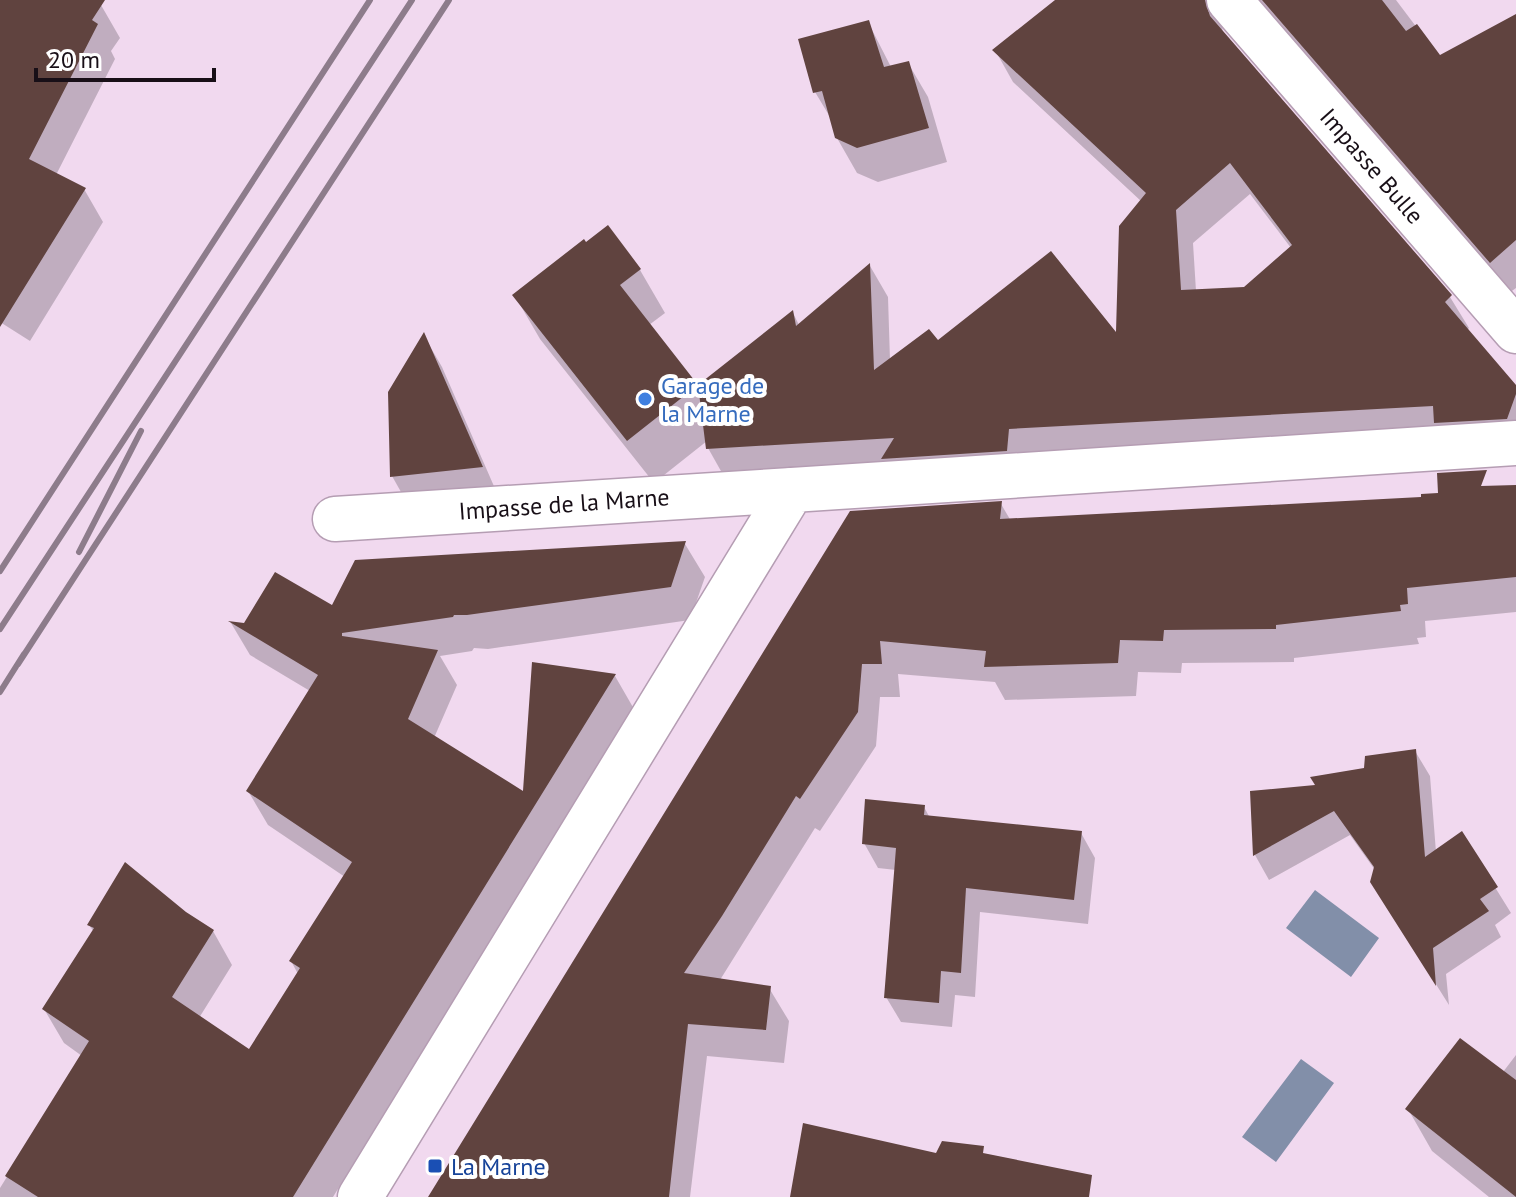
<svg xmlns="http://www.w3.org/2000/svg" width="1516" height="1197" viewBox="0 0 1516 1197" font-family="'PT Sans',sans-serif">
<rect width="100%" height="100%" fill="#f1d9ef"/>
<path fill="#828fa9" d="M 1315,890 L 1379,938 L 1351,977 L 1286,928 Z
M 1301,1059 L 1334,1083 L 1276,1162 L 1242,1137 Z"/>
<path fill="#0003" fill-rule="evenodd" d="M 0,0 L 94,0 L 101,5 L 120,38 L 111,51 L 115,59 L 56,175 L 84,189 L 103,222 L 30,341 L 0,322 Z
M 1058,0 L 1396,0 L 1439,57 L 1516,17 L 1516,288 L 1509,293 L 1223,24 L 1222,33 L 1450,297 L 1469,328 L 1467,330 L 1516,388 L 1516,451 L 726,480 L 708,448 L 707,441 L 654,483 L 540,339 L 515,296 L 607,228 L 640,270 L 665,313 L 649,325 L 698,388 L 793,313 L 799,325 L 870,266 L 888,297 L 890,360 L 938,342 L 1118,337 L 1142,202 L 1013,82 L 995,50 ZM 1250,194 L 1291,248 L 1245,289 L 1196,291 L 1193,243 Z
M 868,22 L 891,67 L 908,63 L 928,97 L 947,162 L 878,182 L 857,173 L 837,138 L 833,122 L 815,92 Z
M 424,336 L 442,367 L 500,500 L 410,508 L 392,476 Z
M 1516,487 L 1516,612 L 1425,621 L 1426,637 L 1417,638 L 1419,644 L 1294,658 L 1294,662 L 1182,663 L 1181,673 L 1138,672 L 1136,696 L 1005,700 L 995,682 L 898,674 L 900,697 L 880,697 L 876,746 L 820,831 L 815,828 L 720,980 L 769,988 L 789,1021 L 784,1063 L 707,1056 L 690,1197 L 430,1197 L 851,513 L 1001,504 L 1011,521 L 1423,499 Z
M 685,544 L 705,577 L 690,620 L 488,649 L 474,648 L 472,651 L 440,656 L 457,685 L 434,738 L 525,794 L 615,676 L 634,709 L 333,1197 L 0,1197 L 0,1188 L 82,1056 L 64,1043 L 44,1009 L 94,932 L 89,925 L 185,914 L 213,931 L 232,965 L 199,1018 L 249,1052 L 298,974 L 291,961 L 345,877 L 268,825 L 248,791 L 310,691 L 250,655 L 231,623 L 245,625 L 333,608 L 356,562 Z
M 1415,751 L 1430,776 L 1436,852 L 1462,834 L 1511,913 L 1495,925 L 1501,937 L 1446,974 L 1449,1005 L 1388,908 L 1375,870 L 1350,835 L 1269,880 L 1255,855 L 1318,787 Z
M 924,807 L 930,818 L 1081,833 L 1095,858 L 1088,924 L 980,912 L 975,997 L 955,995 L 952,1027 L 901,1022 L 886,997 L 896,870 L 878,868 L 864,843 Z
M 1516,1055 L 1516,1197 L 1489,1197 L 1432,1151 L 1408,1109 L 1503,1072 Z"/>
<path fill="#60433f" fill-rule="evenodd" d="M 0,0 L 105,0 L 92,20 L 98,24 L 29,159 L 86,188 L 0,327 Z
M 1055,0 L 1205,0 L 1210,16 L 1452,295 L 1445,302 L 1516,385 L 1516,394 L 1507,419 L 1434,423 L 1433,406 L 1009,429 L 1007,451 L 881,459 L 894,438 L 706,449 L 698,385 L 793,310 L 796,326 L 870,263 L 874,370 L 929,329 L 938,340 L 1051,251 L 1116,332 L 1119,226 L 1146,193 L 992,50 ZM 1230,163 L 1292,245 L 1244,287 L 1181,290 L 1176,210 Z
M 1262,0 L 1382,0 L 1406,31 L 1417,24 L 1440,55 L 1516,14 L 1516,240 L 1490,263 Z
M 869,20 L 884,67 L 909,61 L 929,128 L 857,148 L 835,138 L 822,91 L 813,93 L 798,39 Z
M 608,225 L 641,269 L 620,285 L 698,385 L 627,441 L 512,295 L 584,239 L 586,242 Z
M 424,332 L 483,467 L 390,477 L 388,392 Z
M 1487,470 L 1481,486 L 1516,485 L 1516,577 L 1407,588 L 1408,604 L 1400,605 L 1401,611 L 1276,625 L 1276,629 L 1164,630 L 1163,641 L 1120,640 L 1118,663 L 984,667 L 986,651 L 880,641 L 882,664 L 862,664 L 858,712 L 800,799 L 796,796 L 722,916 L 684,973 L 771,986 L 766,1030 L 688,1024 L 669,1197 L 428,1197 L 850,511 L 1002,501 L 1000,519 L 1421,497 L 1421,494 L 1438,493 L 1437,473 Z
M 686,541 L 671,587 L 467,615 L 454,615 L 453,617 L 342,633 L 342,636 L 438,650 L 408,719 L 523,791 L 532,662 L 616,674 L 293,1197 L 38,1197 L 5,1176 L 89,1041 L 42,1009 L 94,928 L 87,925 L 125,862 L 186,912 L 214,930 L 172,997 L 249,1049 L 300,968 L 289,961 L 352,862 L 246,791 L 318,675 L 228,621 L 244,623 L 275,572 L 332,605 L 355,560 Z
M 1416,749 L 1425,857 L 1462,831 L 1498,887 L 1480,899 L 1489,911 L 1433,948 L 1436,986 L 1370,882 L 1374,867 L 1334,811 L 1253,856 L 1250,791 L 1315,785 L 1310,777 L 1364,768 L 1365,756 Z
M 865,799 L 925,805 L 924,815 L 1082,831 L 1074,900 L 966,888 L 961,973 L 941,971 L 939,1003 L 884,998 L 896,848 L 862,844 Z
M 1460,1038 L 1516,1080 L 1516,1197 L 1405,1109 Z
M 803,1123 L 936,1153 L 942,1141 L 984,1146 L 983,1153 L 1092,1175 L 1089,1197 L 790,1197 Z"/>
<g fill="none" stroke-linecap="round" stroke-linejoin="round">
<defs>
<path id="minor" d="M 1229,0 L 1516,331
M 335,519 L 792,490"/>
<path id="secondary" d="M 360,1197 L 792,490 L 1516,443"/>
</defs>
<use href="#minor" stroke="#b59db3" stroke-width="47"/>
<use href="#secondary" stroke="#b59db3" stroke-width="47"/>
<use href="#minor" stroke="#fff" stroke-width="44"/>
<use href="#secondary" stroke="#fff" stroke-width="44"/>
<path stroke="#8d7c8b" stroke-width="6" d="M 79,552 L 141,431
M 0,571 L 370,0
M 0,629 L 412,0
M 18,664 L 449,0
M 0,692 L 24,654"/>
</g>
<circle fill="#3f7fe0" stroke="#fff" stroke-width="3" cx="645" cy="399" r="8"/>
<rect fill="#1a4fb4" stroke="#fff" stroke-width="3" x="427" y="1158" width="16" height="16" rx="4"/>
<g text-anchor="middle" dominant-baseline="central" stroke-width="8" stroke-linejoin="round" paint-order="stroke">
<g font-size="24" fill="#180f17" stroke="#fff">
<text transform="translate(1372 166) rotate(49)">Impasse Bulle</text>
<text transform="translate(564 504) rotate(-4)">Impasse de la Marne</text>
</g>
<g font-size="24" fill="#366cbe" stroke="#fff" text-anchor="start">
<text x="661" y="385">Garage de<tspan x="661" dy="28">la Marne</tspan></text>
</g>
<g font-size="24" fill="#164399" stroke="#fff" text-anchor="start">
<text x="451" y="1166">La Marne</text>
</g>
</g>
<path d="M36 68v12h178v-12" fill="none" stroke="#180f17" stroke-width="4"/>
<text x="48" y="68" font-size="24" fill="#180f17" stroke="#ffffff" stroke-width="6" paint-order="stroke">20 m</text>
</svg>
